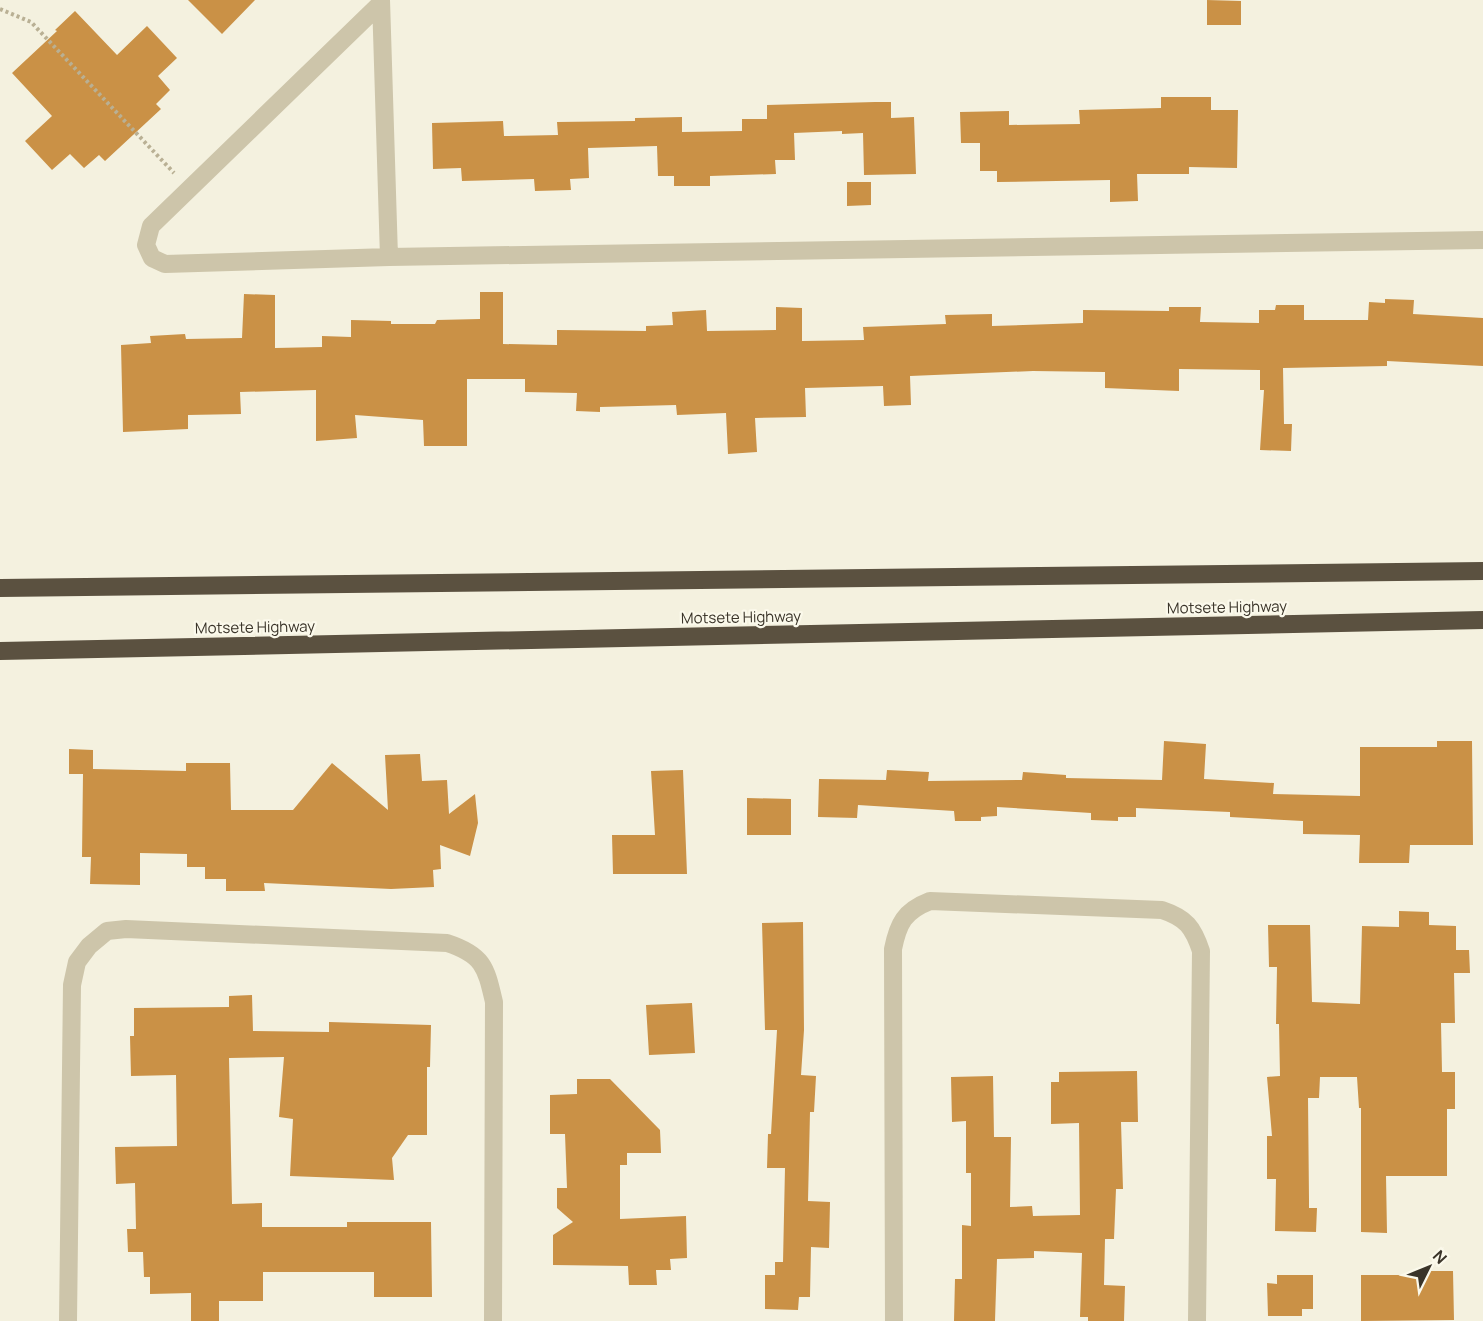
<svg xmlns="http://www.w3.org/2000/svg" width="1483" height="1321" viewBox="0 0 1483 1321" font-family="Manrope,sans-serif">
<rect width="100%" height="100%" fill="#f4f1df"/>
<path fill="#ca9146" d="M 188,0 L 255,0 L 222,34 Z
M 1207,0 L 1241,1 L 1241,25 L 1207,25 Z
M 75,11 L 117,55 L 147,26 L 177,58 L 158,76 L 170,90 L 156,104 L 161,109 L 105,161 L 99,155 L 84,168 L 70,154 L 52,170 L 25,141 L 52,116 L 12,73 L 57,31 L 55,30 Z
M 1161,97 L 1211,97 L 1211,110 L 1238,110 L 1237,168 L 1189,167 L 1189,174 L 1137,174 L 1138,201 L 1110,202 L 1110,180 L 997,182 L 997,171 L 980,171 L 980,143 L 961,143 L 960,112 L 1009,111 L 1009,125 L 1080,124 L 1079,110 L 1161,108 Z
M 875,102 L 891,102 L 891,118 L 914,117 L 916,174 L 864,175 L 863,133 L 842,134 L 842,131 L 794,133 L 795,160 L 775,160 L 776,174 L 710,176 L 710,186 L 674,186 L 674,176 L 658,176 L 657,146 L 588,148 L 589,178 L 570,179 L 571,190 L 535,191 L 534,179 L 462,181 L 461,168 L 433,169 L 432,123 L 503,121 L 504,136 L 558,135 L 557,122 L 635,121 L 635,118 L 682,117 L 682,132 L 742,131 L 742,119 L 767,119 L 767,105 Z
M 847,182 L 871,182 L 871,205 L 847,206 Z
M 480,292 L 503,292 L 503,344 L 557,345 L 557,330 L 646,331 L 646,326 L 673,325 L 672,312 L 706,310 L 707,331 L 776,330 L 776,307 L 802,308 L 802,341 L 864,340 L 863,327 L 946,324 L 945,315 L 992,314 L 992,326 L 1083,323 L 1083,310 L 1169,311 L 1169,307 L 1201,307 L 1200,322 L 1259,323 L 1259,310 L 1275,310 L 1276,305 L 1304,305 L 1304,320 L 1368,320 L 1369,302 L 1385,303 L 1385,299 L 1414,300 L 1413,314 L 1483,318 L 1483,366 L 1387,361 L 1387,366 L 1283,368 L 1284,424 L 1292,424 L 1291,451 L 1260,450 L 1264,390 L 1260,390 L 1260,370 L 1179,369 L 1179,391 L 1105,388 L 1105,372 L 1033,371 L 910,376 L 911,405 L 884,406 L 883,386 L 805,388 L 806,417 L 755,418 L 757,452 L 728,454 L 726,413 L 677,415 L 676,405 L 600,407 L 600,412 L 576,411 L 577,393 L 525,392 L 525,379 L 467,379 L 467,446 L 424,446 L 423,420 L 355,415 L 357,438 L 316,441 L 316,390 L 240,392 L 241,414 L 188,415 L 188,429 L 123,432 L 121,345 L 151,343 L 150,336 L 185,334 L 186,339 L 242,338 L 244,294 L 275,295 L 275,348 L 322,347 L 322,336 L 351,337 L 351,320 L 391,321 L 391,324 L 435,324 L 437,320 L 480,319 Z
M 1164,741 L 1206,744 L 1204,779 L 1274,783 L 1273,794 L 1360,796 L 1360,747 L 1437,747 L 1437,741 L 1472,741 L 1473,845 L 1410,845 L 1409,863 L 1359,863 L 1360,835 L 1303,834 L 1303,821 L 1230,817 L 1230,812 L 1136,808 L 1136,817 L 1118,817 L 1118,821 L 1091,820 L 1091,813 L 997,807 L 997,816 L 981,817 L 981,821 L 955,821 L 954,811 L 858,805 L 857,818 L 818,817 L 819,779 L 886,780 L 887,770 L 929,772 L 928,781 L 1022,780 L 1023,772 L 1066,775 L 1066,778 L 1162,780 Z
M 69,749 L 93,750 L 93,769 L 186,771 L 186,763 L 230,763 L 231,810 L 293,810 L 332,763 L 388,810 L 385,755 L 420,754 L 422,781 L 447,780 L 449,814 L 475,794 L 478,823 L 470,856 L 440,845 L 441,869 L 433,870 L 434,887 L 391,889 L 264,883 L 265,891 L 226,891 L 226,879 L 205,879 L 205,867 L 187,867 L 187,854 L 140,853 L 140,885 L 90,884 L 91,857 L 82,857 L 83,774 L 69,774 Z
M 683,770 L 687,874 L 613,874 L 612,835 L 655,835 L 651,771 Z
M 747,798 L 791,799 L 791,835 L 747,835 Z
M 1399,911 L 1429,912 L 1429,925 L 1456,926 L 1456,950 L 1469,950 L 1470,973 L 1454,973 L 1455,1023 L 1441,1023 L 1442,1072 L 1455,1072 L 1455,1109 L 1447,1109 L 1447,1176 L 1386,1176 L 1387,1233 L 1361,1232 L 1361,1108 L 1359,1108 L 1357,1077 L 1320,1077 L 1319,1098 L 1308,1098 L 1309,1200 L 1309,1208 L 1317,1208 L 1316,1232 L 1275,1231 L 1276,1179 L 1267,1179 L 1267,1136 L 1272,1136 L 1267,1077 L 1280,1076 L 1279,1024 L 1276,1024 L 1277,967 L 1269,967 L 1268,925 L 1310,925 L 1312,1002 L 1360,1004 L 1362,926 L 1399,927 Z
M 803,922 L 804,1030 L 801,1075 L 816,1076 L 814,1112 L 810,1112 L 808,1201 L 830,1202 L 829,1248 L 811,1247 L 810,1297 L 799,1297 L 798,1310 L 765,1309 L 765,1275 L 775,1275 L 775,1262 L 783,1262 L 785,1168 L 767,1168 L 768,1134 L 771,1134 L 777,1030 L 765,1030 L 762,923 Z
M 252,995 L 253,1031 L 329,1032 L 329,1022 L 431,1025 L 430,1067 L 427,1067 L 427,1135 L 408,1135 L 392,1158 L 394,1180 L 290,1176 L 293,1119 L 279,1117 L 284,1057 L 229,1058 L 232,1204 L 262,1203 L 262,1227 L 347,1227 L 347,1222 L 431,1222 L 432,1297 L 374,1297 L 374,1272 L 263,1272 L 263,1301 L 219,1301 L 219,1321 L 191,1321 L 191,1293 L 150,1294 L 150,1277 L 144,1277 L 143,1252 L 128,1252 L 127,1229 L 136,1229 L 135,1183 L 116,1184 L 115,1147 L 177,1146 L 176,1075 L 131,1076 L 130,1036 L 134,1036 L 134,1008 L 229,1007 L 229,996 Z
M 692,1003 L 695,1053 L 649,1055 L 646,1005 Z
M 1137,1071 L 1138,1122 L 1121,1122 L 1123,1189 L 1116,1189 L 1114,1239 L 1105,1239 L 1104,1285 L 1125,1286 L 1124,1321 L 1088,1321 L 1088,1317 L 1080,1317 L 1082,1253 L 1034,1251 L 1034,1258 L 997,1259 L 995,1321 L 954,1321 L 955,1279 L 962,1279 L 962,1225 L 971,1226 L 971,1173 L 966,1173 L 966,1121 L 952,1122 L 951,1077 L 993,1076 L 994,1137 L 1011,1137 L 1010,1207 L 1032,1206 L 1033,1216 L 1080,1215 L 1079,1123 L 1051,1124 L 1051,1082 L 1059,1082 L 1059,1072 Z
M 577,1079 L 610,1079 L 660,1130 L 661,1153 L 627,1153 L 627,1165 L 620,1165 L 620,1219 L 686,1216 L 687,1258 L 670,1259 L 671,1270 L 656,1270 L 657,1285 L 629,1285 L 628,1266 L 553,1265 L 553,1235 L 573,1222 L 557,1208 L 557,1188 L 567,1188 L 565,1134 L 550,1134 L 550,1095 L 577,1094 Z
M 1416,1271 L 1453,1271 L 1454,1320 L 1361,1321 L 1361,1275 L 1415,1275 Z
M 1277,1275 L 1313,1275 L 1313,1309 L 1302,1309 L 1302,1316 L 1268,1316 L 1267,1283 L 1277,1284 Z"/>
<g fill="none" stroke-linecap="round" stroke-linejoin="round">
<path stroke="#b9b094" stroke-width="4" stroke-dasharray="3 3" stroke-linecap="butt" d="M 0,9 L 31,22 L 174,173"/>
<path stroke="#cdc5aa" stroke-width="18" d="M 381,0 L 389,257
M 381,3 L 151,226 L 146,245 L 152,258 L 165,264 L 389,257 L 1483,240
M 68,1321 L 72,985 L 77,962 L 89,946 L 107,931 L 126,929 L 447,943 C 484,955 486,968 494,1002 L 493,1321
M 894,1321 L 893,949 C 898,924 904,911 930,901 L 1162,910 C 1186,918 1193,927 1201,951 L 1197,1321"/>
<path stroke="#5b5140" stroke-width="18" d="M 0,588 L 1483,571
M 0,651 L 1483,620"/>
</g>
<g text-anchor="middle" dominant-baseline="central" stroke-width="4.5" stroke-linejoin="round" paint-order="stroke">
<g font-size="15" fill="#3a3429" stroke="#fbf9eb">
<text transform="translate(1227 607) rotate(-1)">Motsete Highway</text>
<text transform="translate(741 617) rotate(-1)">Motsete Highway</text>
<text transform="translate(255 627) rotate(-1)">Motsete Highway</text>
</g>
</g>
<g transform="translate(1429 1267) rotate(47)" stroke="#fbf9eb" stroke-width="4.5" paint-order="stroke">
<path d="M0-4.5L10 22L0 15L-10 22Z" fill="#3a3429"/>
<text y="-9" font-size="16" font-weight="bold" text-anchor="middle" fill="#3a3429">N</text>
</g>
</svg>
